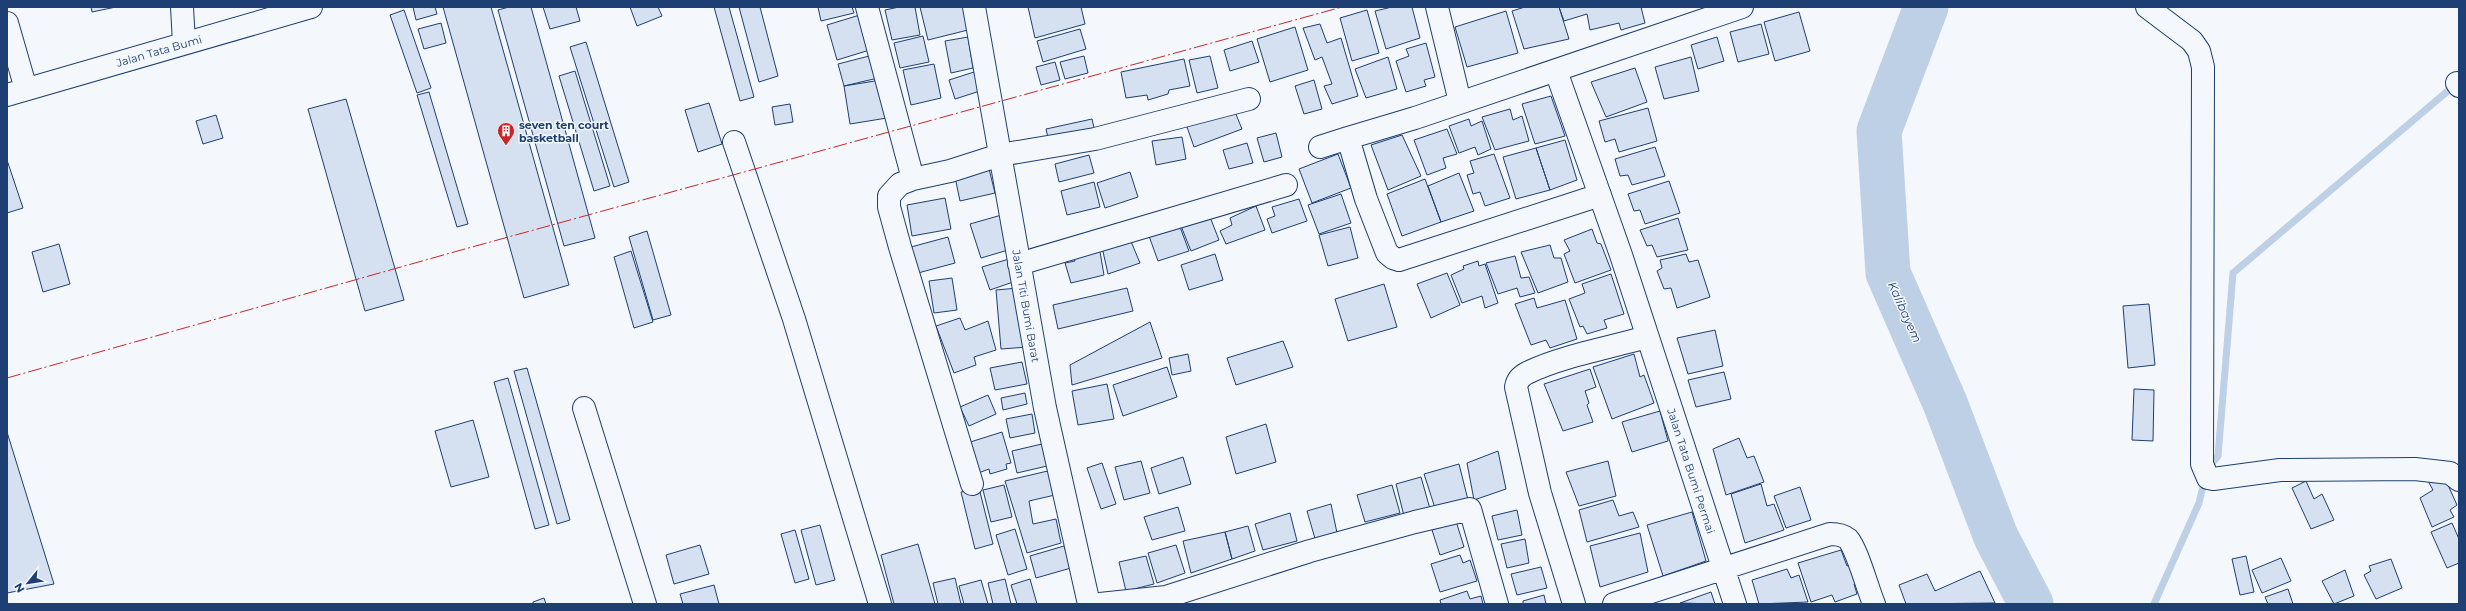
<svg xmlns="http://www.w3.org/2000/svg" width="2466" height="611" viewBox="0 0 2466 611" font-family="Montserrat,sans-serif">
<rect width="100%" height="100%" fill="#f4f7fb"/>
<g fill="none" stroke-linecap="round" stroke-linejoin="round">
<path stroke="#bed0e5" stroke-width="7" d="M 2208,468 L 2218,456 L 2233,273 L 2456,84
M 2154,604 L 2199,503 L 2205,478"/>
<path stroke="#bed0e5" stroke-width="45" d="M 1926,7 L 1879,131 L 1888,273 L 1945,403 L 1996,537 L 2031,604"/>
</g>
<path fill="#d5e0f0" stroke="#1d3f73" d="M 91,7 L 116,7 L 92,12 Z
M 413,7 L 435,7 L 437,14 L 416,20 Z
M 443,7 L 491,7 L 569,285 L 524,298 Z
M 509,7 L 531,7 L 595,238 L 564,246 L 498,10 Z
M 543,7 L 576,7 L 580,21 L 550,29 Z
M 630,7 L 658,7 L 662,16 L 637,26 Z
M 714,7 L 729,7 L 754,97 L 740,101 Z
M 739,7 L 760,7 L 778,76 L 759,82 Z
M 818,7 L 852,7 L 854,13 L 821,21 Z
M 899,7 L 915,7 L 920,35 L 892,40 L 885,10 Z
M 920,7 L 970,7 L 976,28 L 928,40 Z
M 1028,7 L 1081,7 L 1085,24 L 1035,38 Z
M 1392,7 L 1412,7 L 1420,38 L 1386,49 L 1375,11 Z
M 1525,7 L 1559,7 L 1569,39 L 1524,49 L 1512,11 Z
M 1559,7 L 1641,7 L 1645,23 L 1621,30 L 1619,23 L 1590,30 L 1587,14 L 1564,21 Z
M 404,10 L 431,88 L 417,93 L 390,15 Z
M 1367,10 L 1379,53 L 1352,61 L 1340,18 Z
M 1506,11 L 1518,53 L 1467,67 L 1455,27 Z
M 1799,12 L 1810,51 L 1775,61 L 1764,22 Z
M 863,14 L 873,49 L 837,60 L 827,25 Z
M 441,23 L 446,43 L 424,49 L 418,29 Z
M 1320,24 L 1327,43 L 1341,38 L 1358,96 L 1332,104 L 1324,86 L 1332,84 L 1322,57 L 1315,60 L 1303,28 Z
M 1761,24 L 1769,54 L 1738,62 L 1730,32 Z
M 1295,27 L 1308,70 L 1270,82 L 1257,39 Z
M 1080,29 L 1086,49 L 1043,62 L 1037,41 Z
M 923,36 L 929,62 L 900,68 L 894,43 Z
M 968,37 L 973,68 L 951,73 L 945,41 Z
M 1717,37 L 1724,61 L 1698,69 L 1691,45 Z
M 1252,41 L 1259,62 L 1230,71 L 1224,50 Z
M 586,42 L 629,182 L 614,187 L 570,47 Z
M 1426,43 L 1435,77 L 1424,80 L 1426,86 L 1406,92 L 1396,61 L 1409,56 L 1406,49 Z
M 873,55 L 878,78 L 844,86 L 838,64 Z
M 1084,56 L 1088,73 L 1065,79 L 1060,62 Z
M 1210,56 L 1218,88 L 1197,93 L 1189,60 Z
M 1388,57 L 1397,89 L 1366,98 L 1355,69 Z
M 1691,57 L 1699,91 L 1664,99 L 1655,67 Z
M 1184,59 L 1190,86 L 1169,90 L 1168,94 L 1148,100 L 1147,95 L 1126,98 L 1121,72 Z
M 1055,62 L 1060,80 L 1041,85 L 1036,67 Z
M 934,64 L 941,98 L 911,105 L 903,70 Z
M 1635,68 L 1647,102 L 1606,117 L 1591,82 Z
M 575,71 L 610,186 L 594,191 L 559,76 Z
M 974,72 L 980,91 L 955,99 L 949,80 Z
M 881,80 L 887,118 L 850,124 L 844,86 Z
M 1314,80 L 1322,109 L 1304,114 L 1295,86 Z
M 429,92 L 468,224 L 457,227 L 417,95 Z
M 1551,96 L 1565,136 L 1535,144 L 1522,104 Z
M 346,99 L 404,300 L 365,311 L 308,109 Z
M 709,103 L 722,144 L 698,152 L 685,110 Z
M 790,104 L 793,122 L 775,125 L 772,107 Z
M 1233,107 L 1242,129 L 1194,147 L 1186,124 Z
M 1648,108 L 1657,141 L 1619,152 L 1615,139 L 1605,142 L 1599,121 Z
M 1510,109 L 1513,120 L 1522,116 L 1529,141 L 1495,150 L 1482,117 Z
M 216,115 L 223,138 L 203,144 L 196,121 Z
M 1092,119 L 1095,132 L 1049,142 L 1046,129 Z
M 1469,119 L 1471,126 L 1482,121 L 1491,149 L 1478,155 L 1475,147 L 1459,153 L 1449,126 Z
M 1447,129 L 1457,154 L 1443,158 L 1446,168 L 1427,175 L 1414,140 Z
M 1276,133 L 1282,157 L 1264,162 L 1257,138 Z
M 1402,135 L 1421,176 L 1388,190 L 1371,145 Z
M 1182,137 L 1186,159 L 1156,165 L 1152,141 Z
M 1565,140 L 1577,180 L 1550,190 L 1536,148 Z
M 1247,143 L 1253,163 L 1229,169 L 1223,150 Z
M 1655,147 L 1665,176 L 1632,185 L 1628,175 L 1620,176 L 1615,159 Z
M 1536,148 L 1550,190 L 1516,199 L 1503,157 Z
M 1338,154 L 1351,188 L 1312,203 L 1299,169 Z
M 1494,154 L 1510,198 L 1485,206 L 1480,192 L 1473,194 L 1467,175 L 1474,173 L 1470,161 Z
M 1089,155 L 1094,173 L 1059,182 L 1055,164 Z
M 7,160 L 23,208 L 7,213 Z
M 989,169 L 995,193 L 960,201 L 955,177 Z
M 1130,172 L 1138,197 L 1105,208 L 1097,183 Z
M 1459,173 L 1474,211 L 1441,222 L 1428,186 Z
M 1425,179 L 1441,222 L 1402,236 L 1387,194 Z
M 1669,181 L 1680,213 L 1645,224 L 1640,210 L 1634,211 L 1628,194 Z
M 1094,182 L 1100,207 L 1067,215 L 1061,191 Z
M 1341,194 L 1351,223 L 1319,234 L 1308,205 Z
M 945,198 L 951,229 L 912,236 L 907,205 Z
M 1299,199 L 1307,221 L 1272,233 L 1267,219 L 1275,216 L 1272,207 Z
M 1256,206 L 1265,230 L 1226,244 L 1220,231 L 1232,225 L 1230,218 Z
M 1005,214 L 1015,248 L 981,258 L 970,224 Z
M 1210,217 L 1219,240 L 1191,251 L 1181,226 Z
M 1678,218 L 1688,250 L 1657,257 L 1652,245 L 1647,246 L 1640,230 Z
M 1180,227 L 1189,251 L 1158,261 L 1149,236 Z
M 1350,227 L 1358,258 L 1328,266 L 1319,235 Z
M 1592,229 L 1597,243 L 1601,244 L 1611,270 L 1575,283 L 1564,254 L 1570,251 L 1564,240 Z
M 647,231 L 671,315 L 653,320 L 629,237 Z
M 948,237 L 955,263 L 918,273 L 911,247 Z
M 1130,239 L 1140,263 L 1108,274 L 1102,247 Z
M 59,244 L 70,284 L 43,292 L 32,252 Z
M 1550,245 L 1554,258 L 1561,258 L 1568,282 L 1538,293 L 1521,252 Z
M 1099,246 L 1104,275 L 1071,283 L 1065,263 L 1075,261 L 1073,254 Z
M 631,251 L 653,322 L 634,328 L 614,257 Z
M 1215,254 L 1223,280 L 1189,290 L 1181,265 Z
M 1686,254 L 1689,262 L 1698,260 L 1710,297 L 1677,308 L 1671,288 L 1664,289 L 1657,271 L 1662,268 L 1660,260 Z
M 1515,256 L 1521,278 L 1529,277 L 1535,293 L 1520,297 L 1517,288 L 1498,294 L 1486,263 Z
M 1009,259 L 1016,281 L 990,290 L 982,267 Z
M 1478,261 L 1479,266 L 1485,264 L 1498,303 L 1485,308 L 1482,296 L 1462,303 L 1451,275 L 1464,269 L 1463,266 Z
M 1447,273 L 1460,305 L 1431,318 L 1417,284 Z
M 1611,274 L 1624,314 L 1604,320 L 1607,328 L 1587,334 L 1583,326 L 1580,327 L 1569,299 L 1585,293 L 1582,284 Z
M 952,278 L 957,310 L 934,313 L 929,281 Z
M 1384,284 L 1397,327 L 1348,341 L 1335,299 Z
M 1018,288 L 1028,347 L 1001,349 L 996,290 Z
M 1127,288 L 1133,311 L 1058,329 L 1053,305 Z
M 1534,298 L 1537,308 L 1565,300 L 1577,339 L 1550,348 L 1546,340 L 1531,345 L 1515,304 Z
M 2149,304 L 2155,365 L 2128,368 L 2123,306 Z
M 960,318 L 965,330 L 988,321 L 996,350 L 974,357 L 976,365 L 954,373 L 936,326 Z
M 1150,322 L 1162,358 L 1072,385 L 1070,365 Z
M 1715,330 L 1723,366 L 1688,374 L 1677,338 Z
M 1283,341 L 1293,367 L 1236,385 L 1227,358 Z
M 1188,354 L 1191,371 L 1172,375 L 1169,358 Z
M 1634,354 L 1640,377 L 1644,375 L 1654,403 L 1612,419 L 1593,367 Z
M 1022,362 L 1027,384 L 995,390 L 990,368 Z
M 1167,367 L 1177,397 L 1123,416 L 1113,385 Z
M 527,368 L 570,520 L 557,524 L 514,371 Z
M 1590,369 L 1596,387 L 1585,391 L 1589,403 L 1587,405 L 1593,422 L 1563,431 L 1544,384 Z
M 1724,372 L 1731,399 L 1696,407 L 1688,380 Z
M 508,378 L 549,525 L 535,529 L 494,382 Z
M 1107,384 L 1114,419 L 1078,425 L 1072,391 Z
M 2134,389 L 2154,390 L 2153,441 L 2132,440 Z
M 1025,393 L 1027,404 L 1003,410 L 1001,398 Z
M 988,395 L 996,414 L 969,426 L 960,407 Z
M 1660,411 L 1668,441 L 1632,452 L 1622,422 Z
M 1032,414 L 1035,433 L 1010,438 L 1006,419 Z
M 473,420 L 489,477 L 451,487 L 435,431 Z
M 1266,424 L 1276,462 L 1236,474 L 1226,437 Z
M 7,432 L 54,584 L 7,593 Z
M 1002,432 L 1011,463 L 1006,464 L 1007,469 L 990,474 L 989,469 L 973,475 L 964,444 Z
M 1739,438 L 1747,458 L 1754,456 L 1764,482 L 1726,495 L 1713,449 Z
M 1042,444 L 1047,466 L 1017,473 L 1012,451 Z
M 1498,451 L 1506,489 L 1474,500 L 1467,463 Z
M 1183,457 L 1191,484 L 1159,494 L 1151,468 Z
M 1141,461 L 1150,493 L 1124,500 L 1115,467 Z
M 1608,461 L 1616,496 L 1579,506 L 1566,472 Z
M 1102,463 L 1116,504 L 1101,509 L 1087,468 Z
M 1459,464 L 1468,500 L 1435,508 L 1424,474 Z
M 1052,470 L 1055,495 L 1029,501 L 1033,524 L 1056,519 L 1061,543 L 1027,553 L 1005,481 Z
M 2443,474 L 2457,505 L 2450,510 L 2454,517 L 2432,527 L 2420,498 L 2433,490 L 2428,481 Z
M 1421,477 L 1430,509 L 1404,516 L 1396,484 Z
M 2306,481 L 2314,499 L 2322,494 L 2334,520 L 2311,529 L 2292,488 Z
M 1761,484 L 1767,506 L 1774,504 L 1784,530 L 1745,543 L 1731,494 Z
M 1004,485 L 1012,517 L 991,522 L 983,490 Z
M 1392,485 L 1400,513 L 1365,522 L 1357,495 Z
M 1800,487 L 1811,520 L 1786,528 L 1774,496 Z
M 979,488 L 993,544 L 975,549 L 961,492 Z
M 1613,500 L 1619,516 L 1633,512 L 1639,527 L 1587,542 L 1579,510 Z
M 1331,504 L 1337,533 L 1316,542 L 1307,511 Z
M 1178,507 L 1185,531 L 1152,540 L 1144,517 Z
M 1517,510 L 1522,535 L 1498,540 L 1492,516 Z
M 1692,512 L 1706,561 L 1663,576 L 1647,525 Z
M 1290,513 L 1297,541 L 1263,550 L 1255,524 Z
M 1456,521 L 1464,547 L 1440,555 L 1432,530 Z
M 2452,523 L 2459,539 L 2459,563 L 2447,568 L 2431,532 Z
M 820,525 L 835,580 L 816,585 L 801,530 Z
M 1248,526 L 1255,551 L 1232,559 L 1225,532 Z
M 1015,529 L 1027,569 L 1008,575 L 996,535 Z
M 795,530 L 809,579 L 795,583 L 781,534 Z
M 1225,532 L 1232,559 L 1191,573 L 1183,541 Z
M 1640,533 L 1648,572 L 1600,587 L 1590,546 Z
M 1525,539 L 1529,563 L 1507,568 L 1501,544 Z
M 918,544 L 935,604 L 894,604 L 881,555 Z
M 700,545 L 709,574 L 674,584 L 666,555 Z
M 1176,545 L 1185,573 L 1157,583 L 1148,553 Z
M 1064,546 L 1071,568 L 1036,578 L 1030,556 Z
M 1841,550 L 1847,566 L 1850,565 L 1858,583 L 1854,584 L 1857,594 L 1835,602 L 1832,595 L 1811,602 L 1798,563 Z
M 1460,555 L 1463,563 L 1470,560 L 1477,581 L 1440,592 L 1431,564 Z
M 1146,556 L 1154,584 L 1126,591 L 1119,562 Z
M 2246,556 L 2254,592 L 2240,595 L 2232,559 Z
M 2281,558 L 2291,581 L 2262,593 L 2252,570 Z
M 2391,559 L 2402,588 L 2376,599 L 2364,575 L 2371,571 L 2369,566 Z
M 1541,567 L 1547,588 L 1517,595 L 1511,574 Z
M 1787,569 L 1791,578 L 1799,575 L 1808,602 L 1759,604 L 1752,580 Z
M 2345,570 L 2354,596 L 2334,604 L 2322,581 Z
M 1980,571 L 1995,603 L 1906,604 L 1899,585 L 1927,574 L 1935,591 Z
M 955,578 L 961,604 L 938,604 L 933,583 Z
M 1005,579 L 1011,604 L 993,604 L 988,583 Z
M 1030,579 L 1037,604 L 1017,604 L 1011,585 Z
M 981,580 L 988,604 L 964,604 L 959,586 Z
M 714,585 L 719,604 L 683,604 L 680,594 Z
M 2288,589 L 2293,604 L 2268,604 L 2265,597 Z
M 1467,591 L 1470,599 L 1481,596 L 1483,604 L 1441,604 L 1440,600 Z
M 1711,592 L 1715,604 L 1680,603 Z
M 1544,595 L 1546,604 L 1523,604 L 1523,601 Z
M 544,598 L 546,604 L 533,604 L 533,602 Z"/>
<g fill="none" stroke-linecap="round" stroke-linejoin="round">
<defs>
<path id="minor" d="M 182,7 L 184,43
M 867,7 L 913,179
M 974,7 L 1045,408 L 1089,604
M 1437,7 L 1460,102
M 2147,7 L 2192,41 L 2199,51 L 2203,67 L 2202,464 L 2208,478 L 2213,479 L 2280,470 L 2415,469 L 2450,473 L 2459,480
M 7,23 L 26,89
M 1556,71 L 1621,255 L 1735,604
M 2457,83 L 2459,86
M 7,95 L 311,7
M 734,142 L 794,319 L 880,604
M 1320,147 L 1348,138
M 1600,195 L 1399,260 L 1393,258 L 1387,253 L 1366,199 L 1348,138 L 1415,118 L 1742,7
M 1019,264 L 1286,185
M 584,408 L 645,604
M 972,484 L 900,247 L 889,207 L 889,196 L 900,184 L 913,179 L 950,171 L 1000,155 L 1095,139 L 1249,99
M 1100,604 L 1166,597 L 1310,551 L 1415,522 L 1470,509 L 1497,604
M 1574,604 L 1540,493 L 1516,387 C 1517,381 1521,376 1527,373 C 1559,357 1611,347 1647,337
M 1614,604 L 1830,534 C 1836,534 1843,535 1848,539 C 1857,549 1868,590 1874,604"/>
</defs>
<use href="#minor" stroke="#1d3f73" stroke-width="24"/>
<use href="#minor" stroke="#f4f7fb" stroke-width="22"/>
<path stroke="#c62828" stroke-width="1" stroke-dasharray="14 3 2 3" stroke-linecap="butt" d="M 7,378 L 454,252 L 1342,7"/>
</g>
<defs>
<symbol id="building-pin" viewBox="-11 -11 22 30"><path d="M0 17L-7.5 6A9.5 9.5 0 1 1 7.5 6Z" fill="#c62828" stroke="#f4f7fb"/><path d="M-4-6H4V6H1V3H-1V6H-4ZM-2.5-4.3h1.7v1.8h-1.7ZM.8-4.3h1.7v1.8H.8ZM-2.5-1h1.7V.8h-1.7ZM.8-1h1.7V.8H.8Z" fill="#fff"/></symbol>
</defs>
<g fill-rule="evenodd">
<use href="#building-pin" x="496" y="121" width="20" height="27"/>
</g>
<g text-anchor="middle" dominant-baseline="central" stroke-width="3" stroke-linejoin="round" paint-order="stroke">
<g font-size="11" fill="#1d3f73" stroke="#f4f7fb">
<text transform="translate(159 51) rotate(-16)">Jalan Tata Bumi</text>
<text transform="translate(1026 306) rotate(80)">Jalan Titi Bumi Barat</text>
<text transform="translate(1691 471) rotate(72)">Jalan Tata Bumi Permai</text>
</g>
<g font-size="11" font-weight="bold" fill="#1d3f73" stroke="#f4f7fb" text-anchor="start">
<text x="519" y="125">seven ten court<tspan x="519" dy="13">basketball</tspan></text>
</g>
<g font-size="12" font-style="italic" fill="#1d3f73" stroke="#f4f7fb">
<text transform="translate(1905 312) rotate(66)">Kalibayem</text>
</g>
</g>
<rect width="2466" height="611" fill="none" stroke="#1d3f73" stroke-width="16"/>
<g transform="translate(28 583) rotate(240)" stroke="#f4f7fb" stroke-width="3" paint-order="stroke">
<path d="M0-3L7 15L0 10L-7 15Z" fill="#1d3f73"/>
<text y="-6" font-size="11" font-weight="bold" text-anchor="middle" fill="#1d3f73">N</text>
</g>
</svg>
